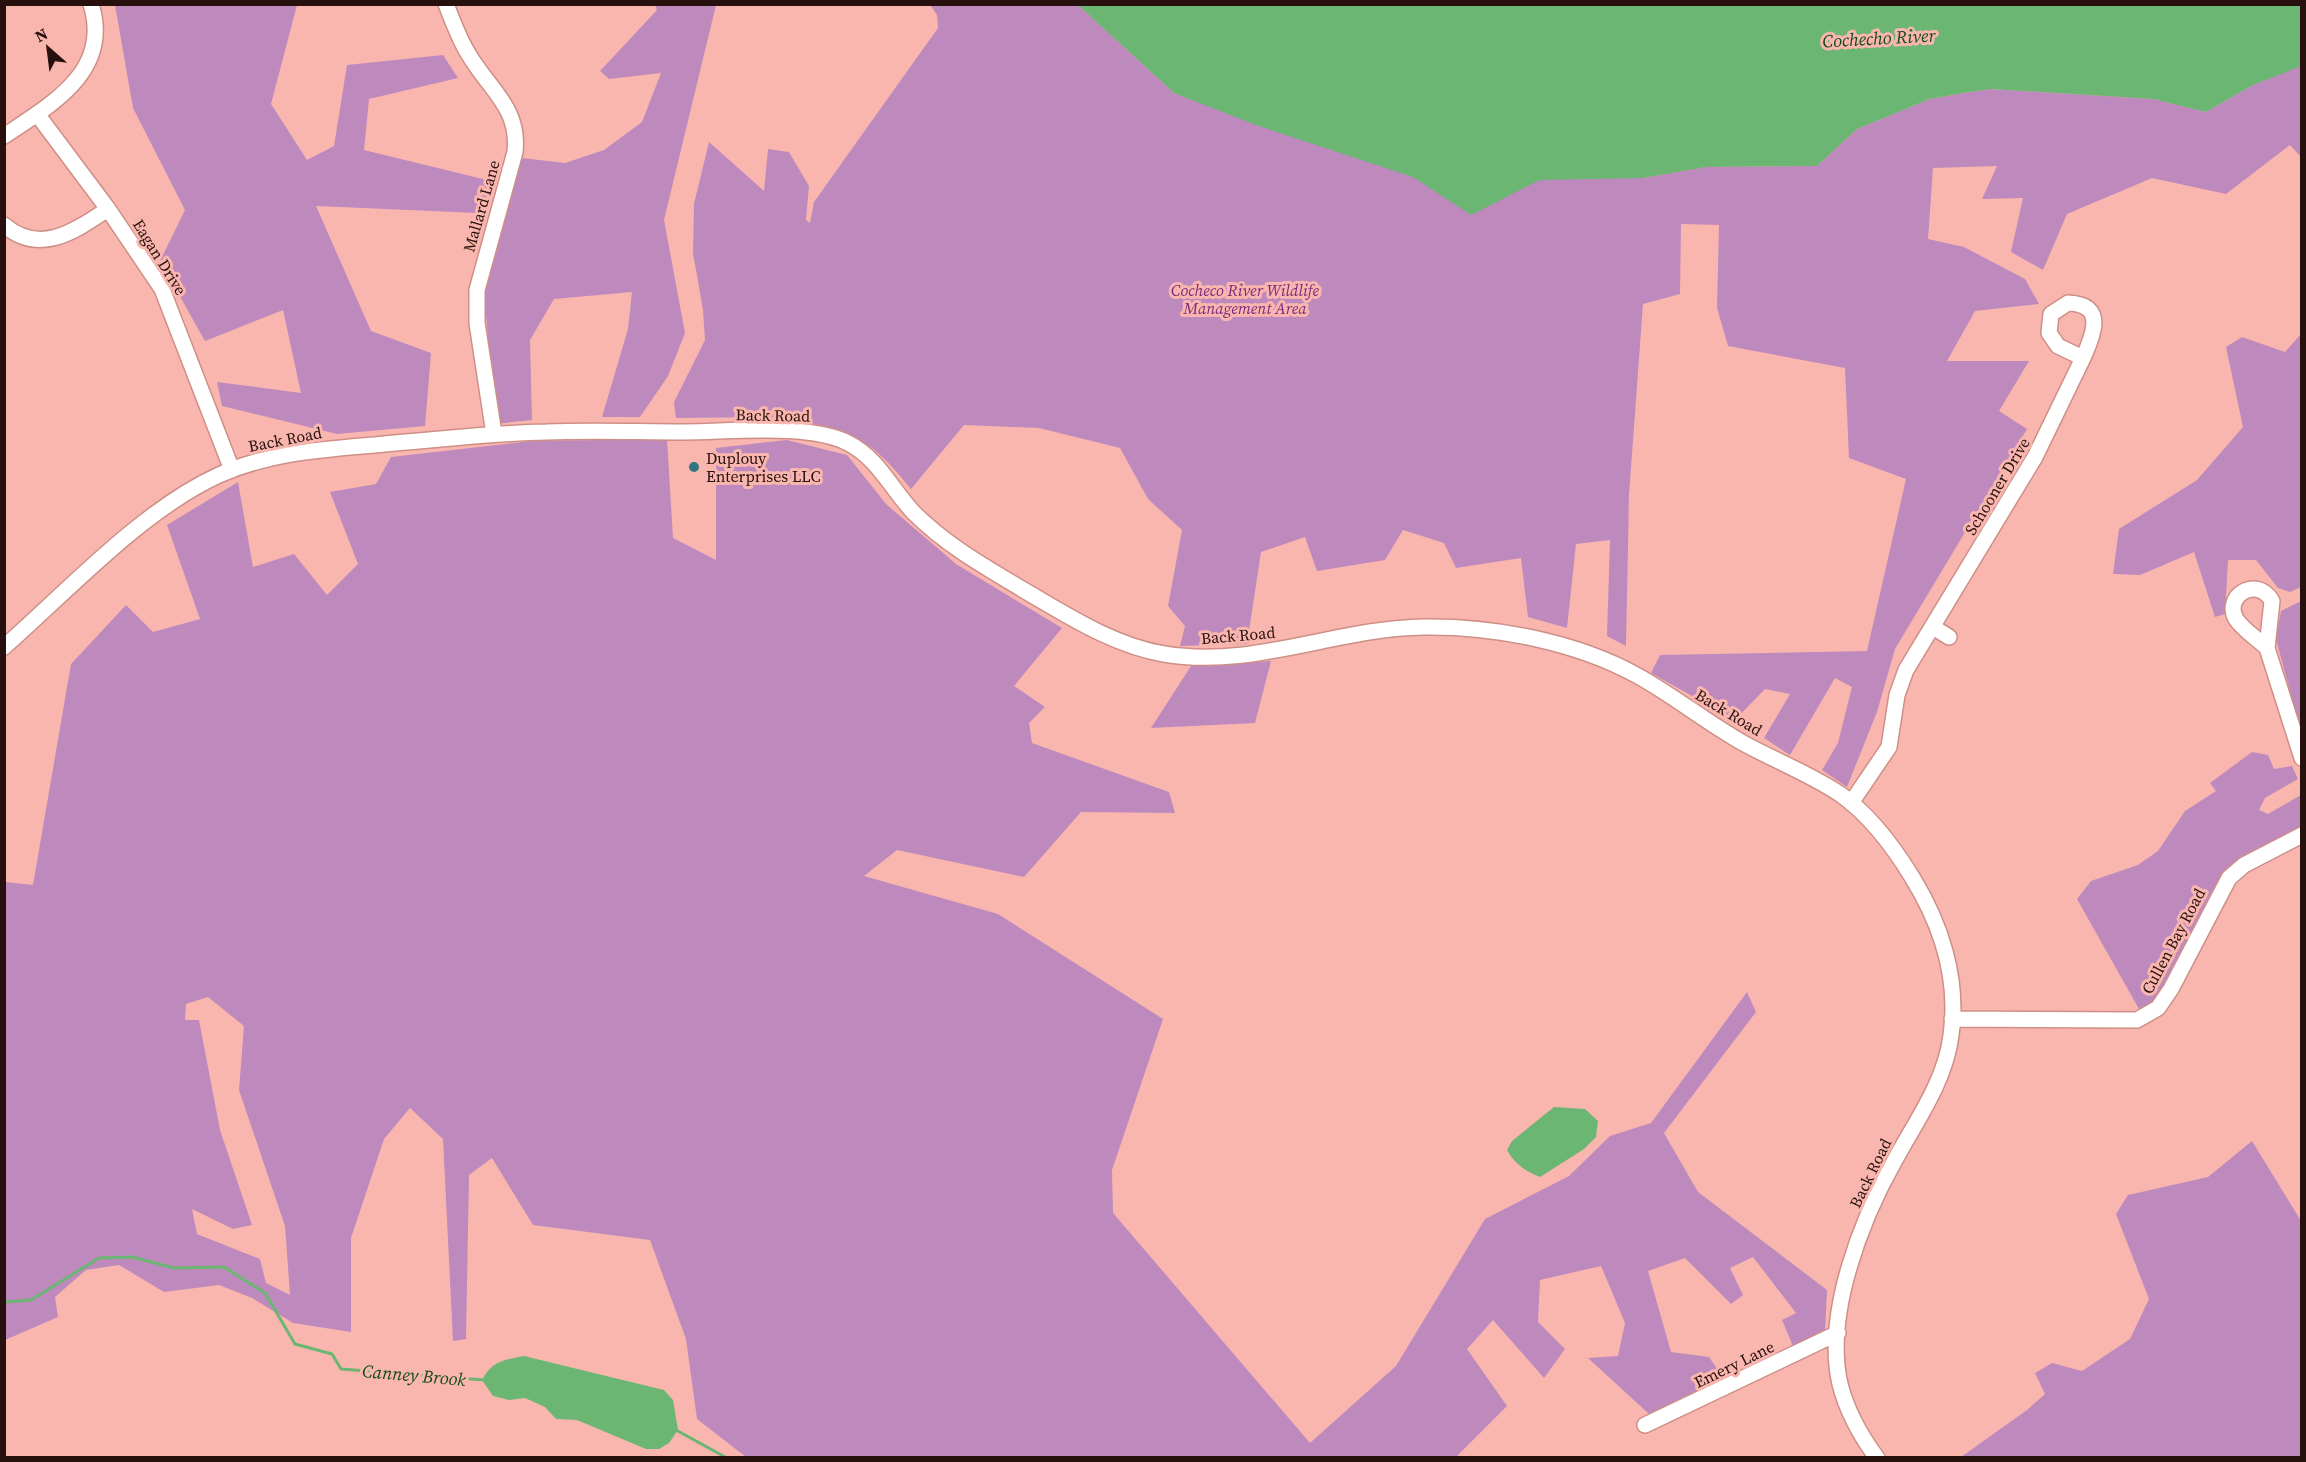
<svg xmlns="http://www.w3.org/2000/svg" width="2306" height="1462" viewBox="0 0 2306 1462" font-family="'Source Serif 4',serif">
<rect width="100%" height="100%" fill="#f9b6ae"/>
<path fill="#be8abe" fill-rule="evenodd" d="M 115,5 L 297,5 L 271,104 L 307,160 L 334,146 L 347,65 L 443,55 L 458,78 L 369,99 L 364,150 L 495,182 L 478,213 L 316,206 L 371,331 L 431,353 L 425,426 L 337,434 L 222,406 L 217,382 L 301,393 L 283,310 L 205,341 L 160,261 L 185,210 L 133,108 Z
M 655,5 L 716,5 L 664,220 L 685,333 L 668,376 L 640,417 L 602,417 L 628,329 L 632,292 L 554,299 L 530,340 L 532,420 L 495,424 L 485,302 L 486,272 L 522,158 L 565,163 L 604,150 L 642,122 L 661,73 L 609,79 L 600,71 L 657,10 Z
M 930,5 L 1078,5 L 1174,93 L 1414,177 L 1548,175 L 1643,178 L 1705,167 L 1817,166 L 1857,129 L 1930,99 L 1963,93 L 1991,89 L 2153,99 L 2206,112 L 2253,85 L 2301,65 L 2301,157 L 2290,145 L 2226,194 L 2152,178 L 2067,214 L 2043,270 L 2011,252 L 2023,198 L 1982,199 L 1997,166 L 1933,168 L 1928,239 L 1964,247 L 2025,279 L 2039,304 L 1975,311 L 1947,361 L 2029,361 L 1999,411 L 2027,429 L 1895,649 L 1877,712 L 1847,787 L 1822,770 L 1838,743 L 1852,687 L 1835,678 L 1790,755 L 1764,738 L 1790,694 L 1765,689 L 1735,720 L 1651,673 L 1660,655 L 1867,651 L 1906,479 L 1849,458 L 1845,368 L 1728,346 L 1717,308 L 1719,225 L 1681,224 L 1680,294 L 1643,304 L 1629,495 L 1626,646 L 1607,636 L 1610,540 L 1576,544 L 1567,628 L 1528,617 L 1521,558 L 1456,568 L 1444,543 L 1403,530 L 1385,560 L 1317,571 L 1305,537 L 1261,552 L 1247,644 L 1180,646 L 1185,626 L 1168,606 L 1182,530 L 1148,499 L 1120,448 L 1039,428 L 964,425 L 911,489 C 870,437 843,423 776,421 L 776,417 L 676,418 L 674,402 L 705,340 L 703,310 L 693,253 L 694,204 L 709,142 L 764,191 L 768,149 L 789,152 L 809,186 L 806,220 L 810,223 L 814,202 L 938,28 L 937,15 Z
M 2301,334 L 2301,587 L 2290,592 L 2278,588 L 2256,560 L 2228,560 L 2225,614 L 2215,617 L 2194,552 L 2140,575 L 2113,574 L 2119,529 L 2197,480 L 2243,427 L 2226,347 L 2242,337 L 2285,352 Z
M 667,439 L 673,538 L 716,560 L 716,448 L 787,440 L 847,455 L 886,504 L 956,564 L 1062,628 L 1014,686 L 1045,707 L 1029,723 L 1032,743 L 1169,792 L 1175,813 L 1081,812 L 1024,877 L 897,850 L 864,876 L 998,914 L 1163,1019 L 1112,1170 L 1113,1213 L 1310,1443 L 1396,1366 L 1485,1219 L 1569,1176 L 1610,1136 L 1651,1123 L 1747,992 L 1756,1012 L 1664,1133 L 1698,1192 L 1827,1290 L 1825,1332 L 1793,1346 L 1782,1320 L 1796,1313 L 1753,1257 L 1730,1268 L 1743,1295 L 1731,1304 L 1685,1258 L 1648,1271 L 1671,1352 L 1709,1357 L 1724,1379 L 1649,1414 L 1588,1358 L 1618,1356 L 1625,1323 L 1601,1266 L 1540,1280 L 1538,1322 L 1565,1349 L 1544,1378 L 1493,1320 L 1467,1349 L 1507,1406 L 1456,1457 L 746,1457 L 697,1419 L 686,1339 L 650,1240 L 533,1225 L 492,1158 L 469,1175 L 466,1339 L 453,1341 L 443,1139 L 410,1108 L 384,1139 L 351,1238 L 351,1332 L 293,1323 L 252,1298 L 219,1285 L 164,1292 L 119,1265 L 86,1270 L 55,1297 L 58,1317 L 5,1340 L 5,882 L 33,885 L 71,664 L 126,605 L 153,632 L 200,619 L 167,525 L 238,482 L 253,567 L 294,554 L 327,595 L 358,564 L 330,492 L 376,484 L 391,457 L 532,441 ZM 208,997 L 244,1026 L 239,1090 L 285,1226 L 290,1295 L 266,1283 L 260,1259 L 197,1234 L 192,1209 L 233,1229 L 252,1225 L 220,1130 L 199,1020 L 185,1020 L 186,1004 Z
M 2301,601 L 2301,733 L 2276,639 L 2281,611 Z
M 1271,661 L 1255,723 L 1151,728 L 1191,666 Z
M 2252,752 L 2268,755 L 2274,769 L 2292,766 L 2298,779 L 2265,798 L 2259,810 L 2268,814 L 2301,795 L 2301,829 L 2222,877 L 2210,895 L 2160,995 L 2151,1004 L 2139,1009 L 2077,899 L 2091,881 L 2138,865 L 2158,851 L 2185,811 L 2216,791 L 2210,783 Z
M 2252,1141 L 2301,1221 L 2301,1457 L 1961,1457 L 2027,1410 L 2045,1394 L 2035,1373 L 2052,1363 L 2082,1371 L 2130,1339 L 2149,1299 L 2116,1214 L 2128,1195 L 2208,1177 Z"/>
<path fill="#6bb673" d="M 1078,5 L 2301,5 L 2301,66 L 2253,85 L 2206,112 L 2153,99 L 1991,89 L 1963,93 L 1930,99 L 1857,129 L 1817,166 L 1706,167 L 1643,178 L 1540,180 L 1471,215 L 1413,177 L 1256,125 L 1174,93 Z
M 1554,1107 L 1585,1109 L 1598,1121 L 1596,1137 L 1584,1149 L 1540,1177 C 1526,1172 1514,1163 1507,1150 L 1512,1141 Z
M 524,1356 L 664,1390 L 673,1400 L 678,1430 L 669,1443 L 659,1449 L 646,1449 L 577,1420 L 556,1419 L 545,1407 L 525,1398 L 509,1400 L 493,1396 L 482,1380 C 492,1361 504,1360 524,1356 Z"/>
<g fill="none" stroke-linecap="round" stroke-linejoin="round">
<path stroke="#6bb673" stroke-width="3" d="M 4,1302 L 31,1300 L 99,1258 L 132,1257 L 174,1268 L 224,1267 L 265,1293 L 295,1344 L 332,1354 L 341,1369 L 484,1380
M 676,1430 L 727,1458"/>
<defs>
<path id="minor" d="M 446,4 C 453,22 459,39 469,55 C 489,89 520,108 515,152 L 477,290 L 477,323 L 494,434
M 37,114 L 108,209 L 162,289 L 232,470
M 4,136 C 52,104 112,71 91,4
M 4,225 C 40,256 75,231 108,209
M 2068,303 C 2107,304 2093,336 2083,358 L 2058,346 L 2049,333 L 2051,314 Z
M 1933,627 L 1949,637
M 4,647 C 68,591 142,510 219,475 C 275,450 334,449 395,443 C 445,439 495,433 546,432 C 592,430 638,432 684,432 C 730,432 809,423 848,443 C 878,458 892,490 914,513 C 947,546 987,568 1027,592 C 1070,617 1115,646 1164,654 C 1253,669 1337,628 1424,627 C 1494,626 1577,642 1638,676 C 1674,696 1706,722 1743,743 C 1774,760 1810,774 1840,794 C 1870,815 1893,846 1912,877 C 1941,924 1959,979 1951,1035 C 1946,1080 1916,1121 1895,1160 C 1861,1220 1824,1315 1840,1384 C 1847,1412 1860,1435 1877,1458
M 2267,648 C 2258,639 2243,630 2236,619 C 2223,596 2257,575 2272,601 L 2267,648 L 2302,758
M 1851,803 L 1889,747 L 1897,695 L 1906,670 L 2035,457 L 2083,358
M 1952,1019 L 2137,1020 L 2158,1008 L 2171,989 L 2229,878 L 2244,865 L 2302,835
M 1645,1425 L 1838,1333"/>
</defs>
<use href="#minor" stroke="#ce8f87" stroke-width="18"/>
<use href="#minor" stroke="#fff" stroke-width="15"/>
</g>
<circle fill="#2f7780" stroke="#f9b6ae" stroke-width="2" cx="694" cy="467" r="6"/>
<g text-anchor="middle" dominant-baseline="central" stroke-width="6" stroke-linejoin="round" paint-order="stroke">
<g font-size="16" fill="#28100e" stroke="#f9b6ae">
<text transform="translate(481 206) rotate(-74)">Mallard Lane</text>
<text transform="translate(160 257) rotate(58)">Eagan Drive</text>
<text transform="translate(773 415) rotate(1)">Back Road</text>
<text transform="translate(285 439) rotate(-11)">Back Road</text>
<text transform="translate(1997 486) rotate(-59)">Schooner Drive</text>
<text transform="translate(1238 635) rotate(-5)">Back Road</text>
<text transform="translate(1729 712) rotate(31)">Back Road</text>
<text transform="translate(2173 941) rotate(-62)">Cullen Bay Road</text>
<text transform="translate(1870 1173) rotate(-64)">Back Road</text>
<text transform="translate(1734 1364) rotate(-26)">Emery Lane</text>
</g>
<g font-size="16" font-style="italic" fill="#7b2b7e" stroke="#f9b6ae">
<text x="1245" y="290">Cocheco River Wildlife<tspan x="1245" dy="18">Management Area</tspan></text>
</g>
<g font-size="16" fill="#28100e" stroke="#f9b6ae" text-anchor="start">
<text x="706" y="458">Duplouy<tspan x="706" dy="18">Enterprises LLC</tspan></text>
</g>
<g font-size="18" font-style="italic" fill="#14491e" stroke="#f9b6ae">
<text transform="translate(1879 38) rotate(-3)">Cochecho River</text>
<text transform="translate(414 1375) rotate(5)">Canney Brook</text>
</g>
</g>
<rect width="2306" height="1462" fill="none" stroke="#28100e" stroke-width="12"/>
<g transform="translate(48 48) rotate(332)" stroke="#f9b6ae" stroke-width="4.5" paint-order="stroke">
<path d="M0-4.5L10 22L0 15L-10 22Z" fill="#28100e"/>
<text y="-9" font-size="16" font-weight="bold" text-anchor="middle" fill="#28100e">N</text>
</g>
</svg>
